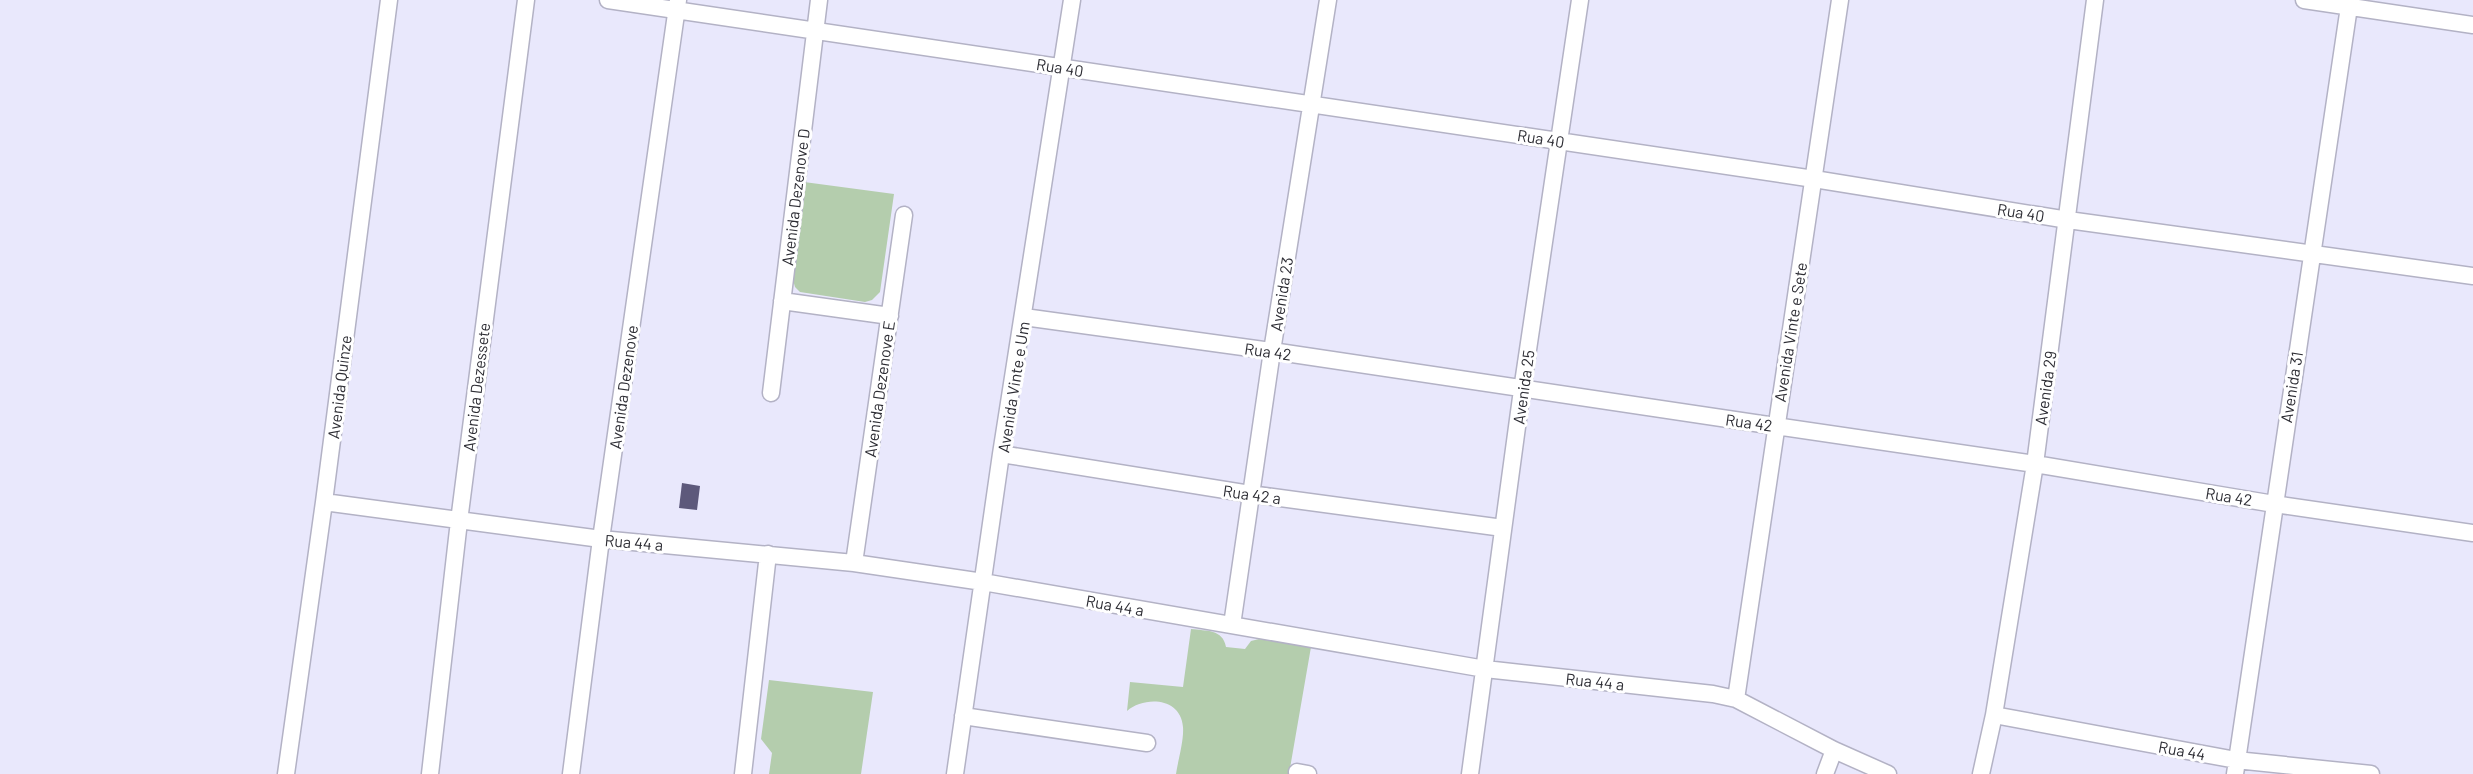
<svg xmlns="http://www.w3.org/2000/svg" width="2473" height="774" viewBox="0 0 2473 774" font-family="Barlow,sans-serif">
<rect width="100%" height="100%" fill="#e9e8fc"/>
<path fill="#b4cdad" d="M 804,182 L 894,194 L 880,292 L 872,300 L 865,302 L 800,292 L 795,287 L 793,280 Z
M 1191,629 C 1206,631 1223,629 1226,647 L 1245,649 L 1251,641 L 1259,639 L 1311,647 L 1289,774 L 1176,774 C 1178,760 1184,741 1183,727 C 1181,697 1144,696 1127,711 L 1130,682 L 1183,687 Z
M 769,680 L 873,692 L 861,774 L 769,774 L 772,753 L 761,739 Z"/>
<path fill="#5d597b" d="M 682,483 L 700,486 L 697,510 L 679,508 Z"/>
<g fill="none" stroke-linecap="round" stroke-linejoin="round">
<defs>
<path id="minor" d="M 608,0 L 1814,179 L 2068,220 L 2473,276
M 2304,0 L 2473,25
M 782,301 L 890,316
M 1024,317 L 1272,351 L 1775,426 L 2035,464 L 2274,504 L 2473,533
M 771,393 L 819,0
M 1001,454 L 1250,494 L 1503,528
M 324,502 L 601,539 L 854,563 L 983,582 L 1485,669 L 1713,694 L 1736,699 L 1834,750 L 1888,774
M 854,563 L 904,215
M 1232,625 L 1272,351 L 1328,0
M 1736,699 L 1840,0
M 1994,715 L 2236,760 L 2371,774
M 963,716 L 1147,743
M 1297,772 L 1308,774
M 286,774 L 324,502 L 389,0
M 430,774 L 459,521 L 526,0
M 571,774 L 601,539 L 678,0
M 743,774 L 768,554
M 955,774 L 1001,454 L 1072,0
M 1470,774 L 1522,390 L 1580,0
M 1825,774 L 1834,750
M 1981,774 L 1994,715 L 2035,464 L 2095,0
M 2235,774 L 2350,0"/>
</defs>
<use href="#minor" stroke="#b3b2c5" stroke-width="19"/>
<use href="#minor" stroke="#fff" stroke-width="16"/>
</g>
<g text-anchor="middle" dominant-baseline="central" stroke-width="6" stroke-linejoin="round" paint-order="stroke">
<g font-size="16" fill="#2d2d34" stroke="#fff">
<text transform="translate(1060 67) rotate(9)">Rua 40</text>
<text transform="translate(1541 138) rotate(9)">Rua 40</text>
<text transform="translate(795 197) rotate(-83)">Avenida Dezenove D</text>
<text transform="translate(2021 212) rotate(9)">Rua 40</text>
<text transform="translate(1281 294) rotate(-81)">Avenida 23</text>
<text transform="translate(1790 332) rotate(-81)">Avenida Vinte e Sete</text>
<text transform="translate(1268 351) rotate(8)">Rua 42</text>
<text transform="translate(339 387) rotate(-83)">Avenida Quinze</text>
<text transform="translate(476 387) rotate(-83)">Avenida Dezessete</text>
<text transform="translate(623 387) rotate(-82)">Avenida Dezenove</text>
<text transform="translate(1013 387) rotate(-81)">Avenida Vinte e Um</text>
<text transform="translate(1523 387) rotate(-82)">Avenida 25</text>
<text transform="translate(2291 387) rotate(-81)">Avenida 31</text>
<text transform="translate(2045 388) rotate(-82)">Avenida 29</text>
<text transform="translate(879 389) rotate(-82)">Avenida Dezenove E</text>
<text transform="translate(1749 422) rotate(8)">Rua 42</text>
<text transform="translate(1252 494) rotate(8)">Rua 42 a</text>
<text transform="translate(2229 496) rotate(9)">Rua 42</text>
<text transform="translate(634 542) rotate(5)">Rua 44 a</text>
<text transform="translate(1115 605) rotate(10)">Rua 44 a</text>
<text transform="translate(1595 681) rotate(6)">Rua 44 a</text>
<text transform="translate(2182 750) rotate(10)">Rua 44</text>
</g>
</g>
</svg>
